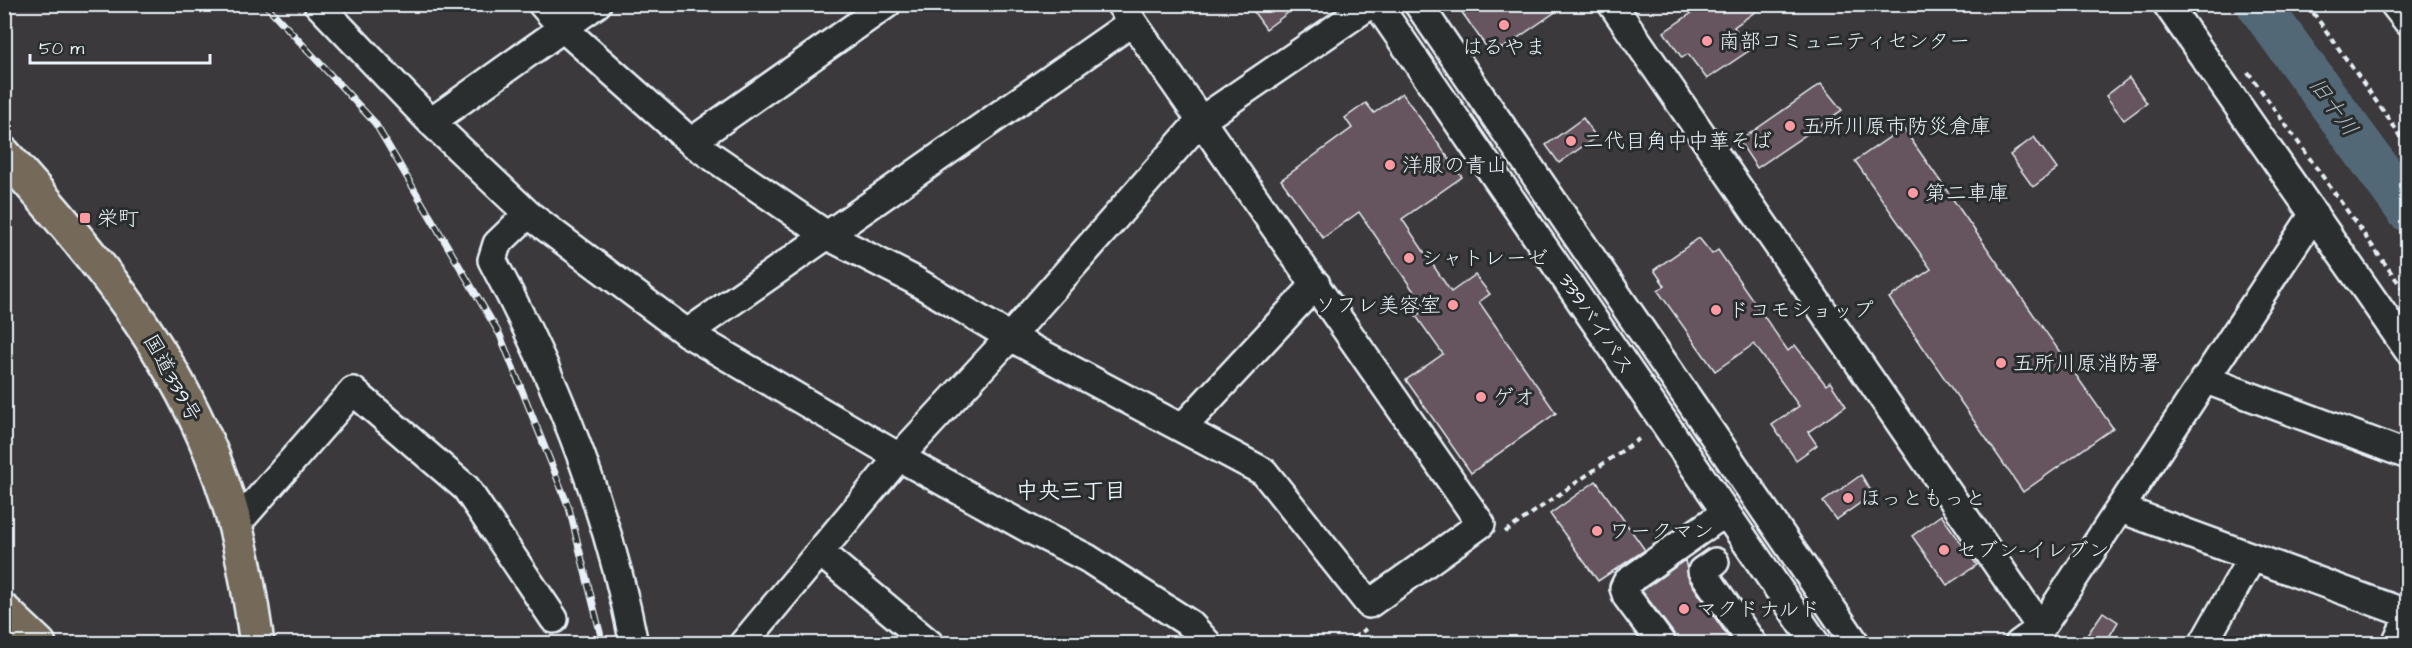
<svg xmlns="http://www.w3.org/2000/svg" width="2412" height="648" viewBox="0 0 2412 648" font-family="'Architects Daughter','Klee One',sans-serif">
<rect width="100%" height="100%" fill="#3c393c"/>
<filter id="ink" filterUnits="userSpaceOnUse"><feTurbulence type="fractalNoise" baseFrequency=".0167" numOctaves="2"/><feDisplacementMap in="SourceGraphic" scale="12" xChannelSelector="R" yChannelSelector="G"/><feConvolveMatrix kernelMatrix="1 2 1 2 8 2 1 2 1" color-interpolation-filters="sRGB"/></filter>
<g filter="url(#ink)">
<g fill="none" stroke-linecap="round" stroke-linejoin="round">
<path stroke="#536877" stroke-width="44" d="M 2258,4 L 2408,210"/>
</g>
<path fill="#66555e" stroke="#e8f1f8" stroke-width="1.5" d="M 1248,4 L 1300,4 L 1266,29 Z
M 1456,4 L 1567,4 L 1503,48 L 1485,45 Z
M 1705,4 L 1766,4 L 1734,27 L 1750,50 L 1707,79 L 1688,54 L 1682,58 L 1664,32 Z
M 2129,78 L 2147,103 L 2124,120 L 2106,96 Z
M 1821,84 L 1842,110 L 1757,168 L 1739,141 Z
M 1402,93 L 1462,177 L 1402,219 L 1451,292 L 1475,275 L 1490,294 L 1479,302 L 1556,413 L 1471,473 L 1406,380 L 1443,354 L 1416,316 L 1426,309 L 1359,212 L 1323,238 L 1281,180 L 1352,128 L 1345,118 L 1366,103 L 1374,113 Z
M 1583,118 L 1596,137 L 1559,163 L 1546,145 Z
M 1903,128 L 2113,428 L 2023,492 L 1889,298 L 1931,269 L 1855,161 Z
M 2034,137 L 2057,169 L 2033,187 L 2010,155 Z
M 1699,238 L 1712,254 L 1718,250 L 1788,351 L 1795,345 L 1826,385 L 1830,382 L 1846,406 L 1808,432 L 1817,445 L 1796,460 L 1772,425 L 1799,406 L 1754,344 L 1715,371 L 1658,291 L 1665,286 L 1654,270 Z
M 1861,475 L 1873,494 L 1836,520 L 1823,502 Z
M 1596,481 L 1645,550 L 1598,581 L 1550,514 Z
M 1941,515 L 1977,565 L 1947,585 L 1912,536 Z
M 1685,560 L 1689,580 L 1733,644 L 1678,644 L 1675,635 L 1642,591 Z
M 2103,612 L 2118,622 L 2105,644 L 2081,644 Z"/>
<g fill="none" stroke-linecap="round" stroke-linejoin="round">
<defs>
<path id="minor" d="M 318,4 L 431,122 L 528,214 L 687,333 L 899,457 L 1031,530 L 1087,558 L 1190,624 L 1208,644
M 542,4 L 563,28 L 691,142 L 828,236 L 912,279 L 1010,337 L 1264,472 L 1369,604 L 1481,524 L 1120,4
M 1377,4 L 1816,644
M 1418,4 L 1856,644
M 1612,4 L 2041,628
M 2167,4 L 2408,350
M 2394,4 L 2408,22
M 431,122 L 597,4
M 691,142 L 887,4
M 528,214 L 497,244 L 492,260 C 557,381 608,509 634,644
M 687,333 L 1131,23
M 2204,379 L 2408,455
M 1182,428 L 1316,284
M 2121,509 L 2408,614
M 235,526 L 353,391 L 466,488 L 554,619
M 821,553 L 930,644
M 1715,562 L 1702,571 L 1753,644
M 743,644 L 899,457 L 1010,337 L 1200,121 L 1371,4
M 1662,644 L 1627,597 L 1624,588 L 1627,582 L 1726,512
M 2019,644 L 2041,628 L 2314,214
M 2203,644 L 2251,559
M 2396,644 L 2408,618"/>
<path id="highway" d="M 4,154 C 92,252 177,353 221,479 C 240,532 249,588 257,644
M 4,611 L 39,644"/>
</defs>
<use href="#minor" stroke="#e8f1f8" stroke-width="32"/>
<use href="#highway" stroke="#e8f1f8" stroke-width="38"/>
<path stroke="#e8f1f8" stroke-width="4" stroke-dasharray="6 4.5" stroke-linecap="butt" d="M 2307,4 L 2408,146
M 2248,72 L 2408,296
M 1505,532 L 1639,439
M 1345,644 L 1366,629"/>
<use href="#minor" stroke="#2a2d2e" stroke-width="27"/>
<use href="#highway" stroke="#746a5a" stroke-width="33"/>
<defs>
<path id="rail" d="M 265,4 L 375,123 L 500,335 L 569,508 L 603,644"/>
</defs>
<use href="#rail" stroke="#e8f1f8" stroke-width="7"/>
<use href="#rail" stroke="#2a2d2e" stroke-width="4.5" stroke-dasharray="14" stroke-linecap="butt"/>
</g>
</g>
<g fill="#ff9aa2" stroke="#2a2d2e" stroke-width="2">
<circle cx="1504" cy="25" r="6"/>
<circle cx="1707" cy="41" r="6"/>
<circle cx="1790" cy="126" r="6"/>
<circle cx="1571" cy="141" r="6"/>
<circle cx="1390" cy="165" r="6"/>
<circle cx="1913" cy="193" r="6"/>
<rect x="79" y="212" width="12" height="12" rx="3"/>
<circle cx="1409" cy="258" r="6"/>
<circle cx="1453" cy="305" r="6"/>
<circle cx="1716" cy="310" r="6"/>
<circle cx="2001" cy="363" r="6"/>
<circle cx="1481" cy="397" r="6"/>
<circle cx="1848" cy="498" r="6"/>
<circle cx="1597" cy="531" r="6"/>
<circle cx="1944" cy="550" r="6"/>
<circle cx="1684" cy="609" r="6"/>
</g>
<g text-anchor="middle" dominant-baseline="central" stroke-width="6" stroke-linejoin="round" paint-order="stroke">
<g font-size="21" fill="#e8f1f8" stroke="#2a2d2e" text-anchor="start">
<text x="1719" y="41">南部コミュニティセンター</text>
<text x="1504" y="47" text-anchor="middle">はるやま</text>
<text x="1802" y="126">五所川原市防災倉庫</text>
<text x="1583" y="141">二代目角中中華そば</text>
<text x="1402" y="165">洋服の青山</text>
<text x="1925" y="193">第二車庫</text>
<text x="97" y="218">栄町</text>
<text x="1421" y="258">シャトレーゼ</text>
<text x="1441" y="305" text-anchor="end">ソフレ美容室</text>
<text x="1728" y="310">ドコモショップ</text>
<text x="2013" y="363">五所川原消防署</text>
<text x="1493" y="397">ゲオ</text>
<text x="1860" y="498">ほっともっと</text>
<text x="1609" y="531">ワークマン</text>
<text x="1956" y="550">セブン-イレブン</text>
<text x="1696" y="609">マクドナルド</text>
</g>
<g font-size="21" fill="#e8f1f8" stroke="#2a2d2e">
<text transform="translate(1596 324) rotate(56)">339バイパス</text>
<text transform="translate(172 378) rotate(61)">国道339号</text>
</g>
<g font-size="22" font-style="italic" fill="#acbac4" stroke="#2a2d2e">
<text transform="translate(2333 107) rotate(54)">旧十川</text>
</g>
<g font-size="22" font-weight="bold" fill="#e8f1f8" stroke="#2a2d2e">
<text x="1071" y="491">中央三丁目</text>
</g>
</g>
<rect width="2412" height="648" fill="none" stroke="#2a2d2e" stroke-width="24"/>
<rect x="12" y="12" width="2388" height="624" fill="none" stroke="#e8f1f8" stroke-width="2" filter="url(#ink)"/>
<path d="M30 54v9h180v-9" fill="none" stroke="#e8f1f8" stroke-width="3"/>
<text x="39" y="54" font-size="18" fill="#e8f1f8" stroke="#2a2d2e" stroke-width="4.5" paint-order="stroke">50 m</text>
</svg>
